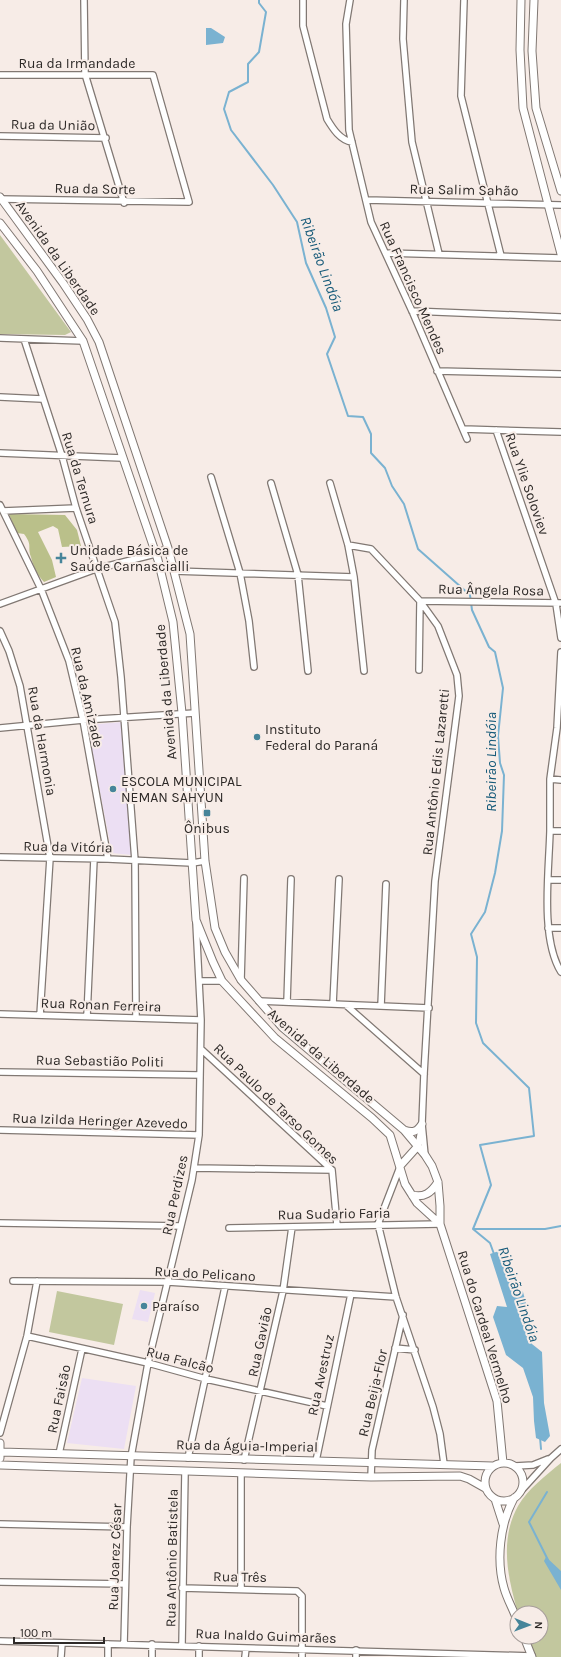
<svg xmlns="http://www.w3.org/2000/svg" width="561" height="1657" viewBox="0 0 561 1657" font-family="Karla,sans-serif">
<rect width="100%" height="100%" fill="#f7ece7"/>
<path fill="#ecdff3" d="M 122,722 L 132,855 L 112,853 L 87,725 Z
M 140,1290 L 155,1293 L 148,1322 L 132,1319 Z
M 82,1378 L 136,1386 L 124,1449 L 67,1443 Z"/>
<path fill="#c2c79e" d="M 0,235 L 71,332 L 65,335 L 0,334 Z
M 57,1291 L 123,1304 L 114,1345 L 49,1332 Z
M 561,1463 L 561,1657 L 534,1657 L 527,1637 L 541,1637 L 541,1613 L 518,1613 C 508,1579 499,1540 518,1506 C 528,1489 546,1475 561,1463 Z"/>
<path fill="#bac08a" d="M 9,514 L 65,515 L 77,530 L 81,546 L 62,547 L 58,529 L 53,526 L 38,532 L 52,560 L 56,577 L 44,582 C 38,576 33,566 31,557 C 27,546 33,546 24,534 L 17,533 Z"/>
<path fill="#7ab2d1" d="M 206,28 L 211,28 L 225,37 L 223,43 L 206,45 Z
M 499,1251 L 508,1278 L 523,1292 L 531,1322 L 532,1344 L 542,1352 L 544,1403 L 550,1436 L 545,1442 L 536,1438 L 534,1421 L 533,1397 L 523,1368 L 506,1355 L 493,1317 L 497,1306 L 507,1307 L 490,1254 Z
M 546,1557 L 561,1571 L 561,1590 L 544,1561 Z"/>
<g fill="none" stroke-linecap="round" stroke-linejoin="round">
<path stroke="#7ab2d1" stroke-width="2" d="M 259,0 L 259,3 L 266,12 L 259,52 L 248,64 L 248,82 L 229,92 L 224,109 L 231,130 L 273,185 L 297,222 L 306,263 L 326,308 L 335,337 L 327,354 L 348,416 L 363,417 L 371,434 L 371,453 L 385,468 L 392,486 L 404,504 L 418,549 L 470,595 L 472,610 L 489,647 L 495,652 L 503,688 L 498,736 L 500,763 L 504,775 L 502,831 L 495,873 L 485,912 L 471,934 L 477,957 L 476,1023 L 483,1043 L 529,1088 L 534,1136 L 480,1145 L 491,1185 L 473,1229 L 490,1243 L 494,1254
M 473,1229 L 545,1229 L 561,1226
M 540,1437 L 541,1449
M 547,1492 L 529,1522 L 548,1560"/>
<defs>
<path id="minor" d="M 84,0 L 85,74 L 124,203
M 303,0 L 303,26 L 327,119 C 333,129 340,140 352,142
M 350,0 L 346,24 L 349,130 L 371,222 L 412,311 L 467,439
M 404,0 L 403,39 L 412,142 L 439,254
M 464,0 L 461,96 L 501,256
M 0,75 L 153,75 L 189,202 L 0,199
M 0,136 L 106,138
M 367,200 L 561,205
M 386,253 L 561,258
M 412,311 L 561,317
M 0,338 L 83,341
M 24,339 L 62,456 L 76,508 L 115,622 L 121,677 L 135,861 L 136,1018
M 437,371 L 561,374
M 0,397 L 42,399
M 463,429 L 561,432
M 496,430 L 556,604 L 561,638
M 0,453 L 122,458
M 211,477 L 240,573 L 249,621 L 254,667
M 271,483 L 298,575 L 308,671
M 330,483 L 348,545 L 354,577 L 364,671
M 0,505 L 41,589 L 69,661 L 83,720 L 108,859
M 3,511 L 76,508
M 348,545 L 371,549 L 420,601 L 438,626 L 457,675 L 459,696 L 435,881 L 424,1074 L 422,1124 L 425,1155
M 174,571 L 354,577
M 420,601 L 561,603
M 0,604 L 96,569 L 155,554 L 168,548
M 0,631 L 9,651 L 20,686 L 50,858 L 40,1015
M 561,652 L 557,728 L 550,779 L 550,831 L 561,831
M 419,670 L 420,601
M 0,728 L 83,720 L 195,713
M 550,779 L 561,780
M 550,831 C 549,871 540,938 561,972
M 0,857 L 108,859 L 192,863 L 205,861
M 549,880 L 561,880
M 548,928 L 561,928
M 241,980 L 244,878
M 199,981 L 222,981
M 259,1001 L 429,1008
M 287,1002 L 291,879
M 333,1004 L 339,879
M 347,1006 L 424,1074
M 381,1006 L 386,884
M 0,1014 L 201,1020
M 87,1016 L 94,859
M 201,1049 L 332,1170 L 337,1225
M 0,1072 L 200,1075
M 0,1130 L 199,1135
M 418,1146 L 421,1130
M 400,1167 L 378,1224 L 396,1297 L 433,1407 L 440,1434 L 444,1464
M 194,1168 L 332,1170
M 0,1223 L 181,1226
M 229,1228 L 440,1224
M 13,1281 L 168,1282 L 396,1297
M 27,1336 L 148,1363 L 206,1379 L 327,1406
M 395,1348 L 415,1350
M 0,1433 L 27,1336 L 37,1281
M 59,1454 L 82,1349
M 188,1458 L 225,1287
M 244,1460 L 283,1291 L 292,1227
M 316,1461 L 351,1294
M 515,1466 L 533,1465 L 548,1459
M 371,1477 L 372,1450 L 403,1315
M 520,1492 L 551,1458 L 561,1449
M 0,1524 L 127,1527
M 0,1582 L 125,1584
M 182,1588 L 297,1591 L 302,1596 L 302,1657
M 241,1588 L 241,1474
M 0,1641 L 532,1656
M 124,1644 L 127,1527 L 131,1457 L 148,1363 L 192,1180 L 199,1135 L 201,1020 L 196,923
M 182,1645 L 185,1472
M 356,1650 L 356,1657
M 61,1657 L 62,1643
M 108,1657 L 108,1644
M 152,1657 L 152,1644
M 199,1657 L 199,1646
M 245,1657 L 246,1648"/>
<path id="tertiary" d="M 521,0 L 520,50 L 523,108 L 561,254
M 534,0 L 532,51 L 536,108 L 561,191
M 0,197 L 63,283 L 87,319 L 99,342 L 168,548 L 190,634 L 205,861 L 215,928 L 225,952 L 241,980 L 282,1027 L 404,1130 L 425,1155 L 432,1166 L 438,1182 L 440,1206 L 440,1224 L 497,1401 L 503,1463
M 0,223 L 37,271 L 83,341 L 158,560 L 173,622 L 182,713 L 196,920 L 213,962 L 222,981 L 275,1038 L 372,1118 L 390,1135 L 405,1184 L 417,1203 L 440,1224
M 404,1130 C 413,1133 417,1132 422,1124
M 400,1166 L 418,1146
M 412,1195 C 424,1198 431,1193 438,1182
M 0,1443 L 0,1458
M 1,1452 L 493,1466
M485 1482a19 19 0 1 1 38 0a19 19 0 1 1-38 0Z
M 0,1465 L 371,1477 L 460,1476 L 469,1479 L 485,1488
M 514,1498 C 500,1524 496,1560 504,1588 C 507,1599 513,1609 517,1620
M 495,1499 L 503,1524
M 524,1637 L 532,1657"/>
</defs>
<use href="#minor" stroke="#817873" stroke-width="8"/>
<use href="#tertiary" stroke="#817873" stroke-width="9"/>
<use href="#minor" stroke="#fff" stroke-width="5.5"/>
<use href="#tertiary" stroke="#fff" stroke-width="7"/>
</g>
<g fill="#46859a" stroke="#f7ece7" stroke-width="1.5">
<path d="M59 552h4v4h4v4h-4v4h-4v-4h-4v-4h4z"/>
<circle cx="257" cy="737" r="4"/>
<circle cx="113" cy="789" r="4"/>
<rect x="203" y="809" width="8" height="8" rx="2"/>
<circle cx="144" cy="1306" r="4"/>
</g>
<g text-anchor="middle" dominant-baseline="central" stroke-width="4" stroke-linejoin="round" paint-order="stroke">
<g font-size="14" fill="#2e2a28" stroke="#f7ece7">
<text x="77" y="63">Rua da Irmandade</text>
<text transform="translate(53 125) rotate(1)">Rua da União</text>
<text transform="translate(95 189) rotate(1)">Rua da Sorte</text>
<text transform="translate(464 190) rotate(1)">Rua Salim Sahão</text>
<text transform="translate(58 258) rotate(55)">Avenida da Liberdade</text>
<text transform="translate(413 288) rotate(66)">Rua Francisco Mendes</text>
<text transform="translate(80 478) rotate(73)">Rua da Ternura</text>
<text transform="translate(527 484) rotate(71)">Rua Ylie Soloviev</text>
<text transform="translate(491 590) rotate(1)">Rua Ângela Rosa</text>
<text transform="translate(166 692) rotate(-95)">Avenida da Liberdade</text>
<text transform="translate(87 697) rotate(77)">Rua da Amizade</text>
<text transform="translate(42 741) rotate(80)">Rua da Harmonia</text>
<text transform="translate(436 772) rotate(-84)">Rua Antônio Edis Lazaretti</text>
<text transform="translate(68 847) rotate(1)">Rua da Vitória</text>
<text transform="translate(101 1005) rotate(2)">Rua Ronan Ferreira</text>
<text transform="translate(321 1056) rotate(41)">Avenida da Liberdade</text>
<text transform="translate(100 1061) rotate(1)">Rua Sebastião Politi</text>
<text transform="translate(276 1104) rotate(44)">Rua Paulo de Tarso Gomes</text>
<text transform="translate(100 1121) rotate(2)">Rua Izilda Heringer Azevedo</text>
<text transform="translate(175 1195) rotate(-78)">Rua Perdizes</text>
<text transform="translate(334 1214) rotate(-1)">Rua Sudario Faria</text>
<text transform="translate(205 1274) rotate(3)">Rua do Pelicano</text>
<text transform="translate(485 1327) rotate(73)">Rua do Cardeal Vermelho</text>
<text transform="translate(260 1342) rotate(-78)">Rua Gavião</text>
<text transform="translate(180 1360) rotate(15)">Rua Falcão</text>
<text transform="translate(321 1375) rotate(-78)">Rua Avestruz</text>
<text transform="translate(373 1393) rotate(-77)">Rua Beija-Flor</text>
<text transform="translate(59 1399) rotate(-78)">Rua Faisão</text>
<text transform="translate(247 1446) rotate(1)">Rua da Águia-Imperial</text>
<text transform="translate(115 1557) rotate(-88)">Rua Joarez César</text>
<text transform="translate(172 1558) rotate(-89)">Rua Antônio Batistela</text>
<text transform="translate(240 1577) rotate(1)">Rua Três</text>
<text transform="translate(266 1636) rotate(2)">Rua Inaldo Guimarães</text>
</g>
<g font-size="14" fill="#2e2a28" stroke="#f7ece7" text-anchor="start">
<text x="70" y="550">Unidade Básica de<tspan x="70" dy="16">Saúde Carnascialli</tspan></text>
<text x="265" y="729">Instituto<tspan x="265" dy="16">Federal do Paraná</tspan></text>
<text x="121" y="781">ESCOLA MUNICIPAL<tspan x="121" dy="16">NEMAN SAHYUN</tspan></text>
<text x="207" y="828" text-anchor="middle">Ônibus</text>
<text x="152" y="1306">Paraíso</text>
</g>
<g font-size="15" font-style="italic" fill="#165a79" stroke="#f7ece7">
<text transform="translate(322 264) rotate(70)">Ribeirão Lindóia</text>
<text transform="translate(491 762) rotate(-90)">Ribeirão Lindóia</text>
<text transform="translate(519 1294) rotate(71)">Ribeirão Lindóia</text>
</g>
</g>
<g transform="translate(529 1625) rotate(91)"><circle r="19" fill="#f7ece7" stroke="#a79e9b"/>
<path d="M0-3L7 15L0 10L-7 15Z" fill="#46859a"/>
<text y="-6" font-size="11" font-weight="bold" text-anchor="middle" fill="#2e2a28">N</text>
</g>
<path d="M14 1637v6h90v-6" fill="none" stroke="#2e2a28" stroke-width="2"/>
<text x="20" y="1637" font-size="12" fill="#2e2a28" stroke="#f7ece7" stroke-width="3" paint-order="stroke">100 m</text>
</svg>
